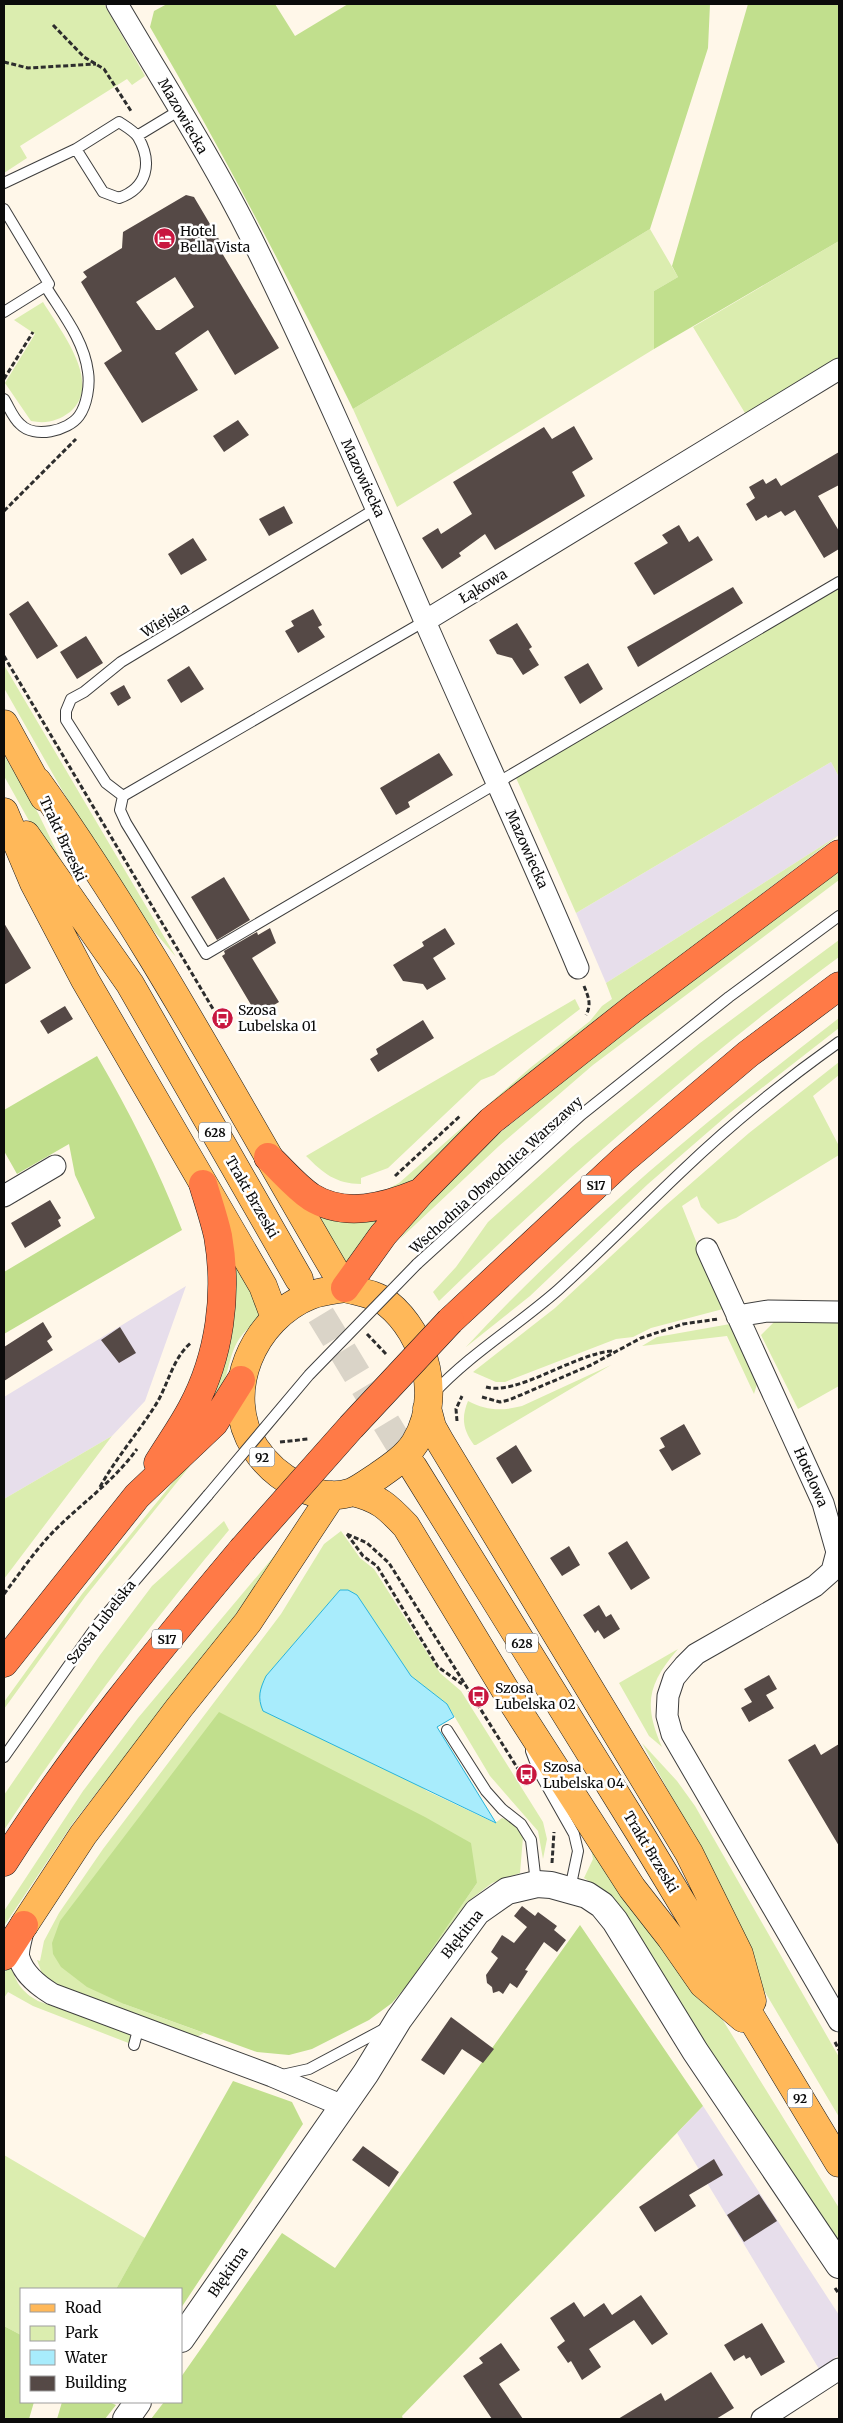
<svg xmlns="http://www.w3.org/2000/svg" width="843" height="2423" viewBox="0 0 843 2423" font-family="Merriweather,serif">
<rect width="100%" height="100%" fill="#fff7e9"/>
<path fill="#e7deeb" d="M 831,762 L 839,777 L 839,835 L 606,983 L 576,913 Z
M 186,1286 L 145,1401 L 112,1436 L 4,1499 L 4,1397 Z
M 703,2106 L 839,2315 L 839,2355 L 819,2369 L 677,2133 Z"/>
<path fill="#dbedaf" d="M 4,4 L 104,4 L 145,76 L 132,85 L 127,79 L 20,146 L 27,158 L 4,173 Z
M 650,229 L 678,277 L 654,291 L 654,349 L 397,507 L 353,409 Z
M 839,241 L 839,364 L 748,418 L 693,327 Z
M 43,302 C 59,329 104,383 70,412 C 58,421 46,424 31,421 L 5,383 L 35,334 L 14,320 Z
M 839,576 L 839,777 L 831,762 L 576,913 L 513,771 Z
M 4,665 L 176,957 L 153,930 L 113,875 L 62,790 L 4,688 Z
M 4,755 L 38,813 L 76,891 L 28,819 L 4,776 Z
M 839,835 L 614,1007 L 473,1121 L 409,1183 L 377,1197 L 354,1197 L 384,1191 L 399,1183 L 530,1068 L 590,1021 L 602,1006 L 612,999 L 606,983 Z
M 839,869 L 839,880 L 593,1065 L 499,1146 L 400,1239 L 431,1199 L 486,1144 L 671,995 Z
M 839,940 L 839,957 C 696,1063 567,1177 439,1301 L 433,1292 L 456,1267 L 488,1222 L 573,1146 L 700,1043 Z
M 575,999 L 580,1009 L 494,1075 L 481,1080 L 388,1168 L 361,1178 L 361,1184 C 336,1184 323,1173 306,1156 Z
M 839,1018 L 839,1028 L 731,1112 L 648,1184 L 530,1296 L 466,1347 C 579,1225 708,1119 839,1018 Z
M 839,1062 L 839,1075 L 813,1096 L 839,1146 L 839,1155 L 736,1218 L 718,1224 L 701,1207 L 697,1196 L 682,1206 L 723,1309 L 651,1328 L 633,1337 L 616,1339 L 505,1382 L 496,1382 L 473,1372 L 555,1308 L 665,1206 L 749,1133 Z
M 311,1208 L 382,1214 L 347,1268 Z
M 231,1245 L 265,1315 C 225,1342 235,1358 219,1396 C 216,1404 207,1411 202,1417 L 222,1375 L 227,1350 Z
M 839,1320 L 839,1386 L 798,1409 L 761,1335 L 775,1321 Z
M 730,1324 L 757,1384 L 754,1394 L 727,1336 L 642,1346 L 657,1337 Z
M 611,1365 L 476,1445 L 474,1445 C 463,1430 461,1418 468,1401 C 487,1411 502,1411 522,1406 Z
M 112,1436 L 4,1579 L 4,1499 Z
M 190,1466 L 85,1597 L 4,1709 L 4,1702 L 82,1594 L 184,1469 Z
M 224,1521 L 229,1530 C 149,1626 73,1725 4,1830 L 4,1795 L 100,1655 L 152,1586 Z
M 341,1531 L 360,1558 L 374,1569 L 440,1673 L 461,1691 L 543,1822 L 547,1839 L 543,1859 L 538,1831 L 490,1776 L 447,1704 L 411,1676 L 357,1595 L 340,1590 L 266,1676 L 427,1791 L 495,1823 L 502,1818 L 512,1821 L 523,1837 L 520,1873 L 492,1883 L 467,1902 L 408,1984 L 477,1883 L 124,2004 L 204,2033 L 195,2038 L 63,1990 L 44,1979 L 37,1960 L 40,1961 L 44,1941 L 59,1913 L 103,1849 L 281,1614 L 324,1544 Z
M 280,1549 L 236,1614 L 73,1823 L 4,1926 L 4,1911 L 83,1791 L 138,1718 Z
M 678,1649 C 648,1684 643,1704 662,1747 L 649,1736 L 619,1683 Z
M 642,1743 L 677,1781 L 695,1806 L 839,2057 L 839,2117 L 740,1950 L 684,1819 Z
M 590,1843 L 711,2001 L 839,2208 L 839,2247 L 603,1890 L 584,1878 L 593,1859 Z
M 9,1965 L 11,1966 C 16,1983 22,1992 38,2001 L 128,2033 L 132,2039 L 131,2044 L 33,2006 L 8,1992 L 4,1998 L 4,1974 Z
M 4,2155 L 145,2238 L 116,2289 L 21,2289 L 21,2335 L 4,2326 Z"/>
<path fill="#c1df8d" d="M 167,4 L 275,4 L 295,36 L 348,4 L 710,4 L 708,48 L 650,229 L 353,409 C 289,279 223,152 150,27 L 154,11 Z
M 748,4 L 839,4 L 839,241 L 654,349 L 654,291 L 678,277 L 672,266 Z
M 97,1056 C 130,1113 158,1168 182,1230 L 4,1334 L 4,1272 L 95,1218 L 75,1175 L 69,1144 L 17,1174 L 4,1151 L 4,1110 Z
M 219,1712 L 425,1817 L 471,1843 L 477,1883 L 408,1984 L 392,2003 L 369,2020 L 312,2049 L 289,2055 L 257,2052 L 124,2004 L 87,1987 L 61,1967 L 53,1954 L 52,1943 L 60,1921 Z
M 580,1925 L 703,2106 L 402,2416 L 403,2419 L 151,2419 L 164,2402 L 181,2402 L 181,2377 L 282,2233 L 335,2268 Z
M 233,2081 L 292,2102 L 303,2124 L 181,2308 L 181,2289 L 116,2289 Z
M 4,2326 L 21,2335 L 21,2402 L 34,2402 L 29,2419 L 4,2419 Z
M 62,2402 L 109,2402 L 116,2405 L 105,2419 L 57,2419 Z"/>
<path fill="#a8ecfc" stroke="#27b4db" d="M 340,1590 L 348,1590 L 357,1595 L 411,1676 L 447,1704 L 454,1717 L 437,1727 L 496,1823 L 263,1711 C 257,1697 260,1689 266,1676 Z"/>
<path fill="#554946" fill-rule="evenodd" d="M 186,195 L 194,197 L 220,241 L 216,243 L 279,348 L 235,375 L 208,330 L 175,353 L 198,390 L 142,423 L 104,363 L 122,351 L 81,282 L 87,277 L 83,272 L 122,248 L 123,232 ZM 175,277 L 194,307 L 160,330 L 156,330 L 136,302 Z
M 238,420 L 249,435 L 224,452 L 213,436 Z
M 574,426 L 593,459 L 572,472 L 585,496 L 495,550 L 485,534 L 459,553 L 461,556 L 442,569 L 422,538 L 438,528 L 441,534 L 472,514 L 453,482 L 544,427 L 552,439 Z
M 839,452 L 839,485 L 818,496 L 839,531 L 839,549 L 824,558 L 795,510 L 785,516 L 781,511 L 768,518 L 766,515 L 756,521 L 746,504 L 755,498 L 749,487 L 763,479 L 766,484 L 776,478 L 781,486 Z
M 284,506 L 293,523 L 269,536 L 259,519 Z
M 679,525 L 689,542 L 698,536 L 713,560 L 654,595 L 634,563 L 668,543 L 662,535 Z
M 193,538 L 207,560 L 181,575 L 168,554 Z
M 733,587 L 743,603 L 638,667 L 627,647 Z
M 28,601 L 58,646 L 37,659 L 9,614 Z
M 313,609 L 322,625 L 318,627 L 325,637 L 298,653 L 285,631 L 294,626 L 291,621 Z
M 517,623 L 532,647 L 529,649 L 539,665 L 523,675 L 512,658 L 497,654 L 489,640 Z
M 86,636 L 103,663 L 77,679 L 60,652 Z
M 588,663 L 603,689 L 580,704 L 564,677 Z
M 189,666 L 204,689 L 181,703 L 167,680 Z
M 124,685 L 131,698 L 118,706 L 110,693 Z
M 439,753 L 453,775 L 408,802 L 410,807 L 396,815 L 380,788 Z
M 224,877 L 250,920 L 217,940 L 191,897 Z
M 4,923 L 31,968 L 4,985 Z
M 270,928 L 276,943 L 252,958 L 279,1002 L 257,1015 L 222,956 L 225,954 L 224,951 L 257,932 L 258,935 Z
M 445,928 L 455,944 L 433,958 L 446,979 L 427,990 L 423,984 L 403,981 L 393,965 L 424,946 L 422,942 Z
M 65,1006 L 73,1019 L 48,1034 L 40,1021 Z
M 423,1020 L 434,1038 L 378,1072 L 370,1059 L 378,1054 L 376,1049 Z
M 50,1200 L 61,1218 L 58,1220 L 61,1226 L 25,1248 L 11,1223 Z
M 43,1322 L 52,1337 L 47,1341 L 53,1350 L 4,1381 L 4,1347 Z
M 120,1327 L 136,1353 L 119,1363 L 101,1340 Z
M 684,1424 L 701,1454 L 672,1471 L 659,1450 L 665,1447 L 660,1438 Z
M 516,1445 L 532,1471 L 512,1484 L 496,1458 Z
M 627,1541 L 650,1578 L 631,1590 L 608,1553 Z
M 569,1546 L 580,1565 L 562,1576 L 550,1558 Z
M 599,1605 L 606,1617 L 611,1614 L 620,1629 L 604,1639 L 598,1630 L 595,1633 L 583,1615 Z
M 769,1675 L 777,1689 L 766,1695 L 774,1708 L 749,1722 L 741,1708 L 752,1702 L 744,1689 Z
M 815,1744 L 821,1755 L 839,1744 L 839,1846 L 788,1760 Z
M 522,1906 L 535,1916 L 538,1912 L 557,1926 L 554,1930 L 566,1940 L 557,1952 L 544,1942 L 525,1970 L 528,1971 L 517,1988 L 510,1983 L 503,1994 L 499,1991 L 493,1993 L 492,1987 L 487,1983 L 486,1975 L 498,1958 L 491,1952 L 502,1935 L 514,1943 L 527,1927 L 514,1916 Z
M 451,2017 L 494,2049 L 483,2063 L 462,2049 L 444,2075 L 421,2060 Z
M 363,2146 L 399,2172 L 389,2187 L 352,2160 Z
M 714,2159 L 723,2175 L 689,2195 L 696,2206 L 655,2232 L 639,2207 Z
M 759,2194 L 777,2221 L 744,2242 L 727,2215 Z
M 641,2295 L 668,2334 L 652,2345 L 634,2320 L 589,2349 L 601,2367 L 582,2380 L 571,2361 L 568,2363 L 557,2347 L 565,2341 L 550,2318 L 574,2302 L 584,2317 L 604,2303 L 612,2315 Z
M 762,2323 L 785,2362 L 761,2376 L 750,2357 L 746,2359 L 744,2355 L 734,2361 L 724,2345 Z
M 501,2343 L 520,2370 L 499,2384 L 523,2419 L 492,2419 L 463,2376 L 483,2363 L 479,2358 Z
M 711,2372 L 734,2408 L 716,2419 L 618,2419 L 661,2393 L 665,2401 Z"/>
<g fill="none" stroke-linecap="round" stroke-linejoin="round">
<path stroke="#dad4c8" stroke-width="28" stroke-dasharray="28 14" stroke-linecap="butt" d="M 299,1279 L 413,1467"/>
<defs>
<path id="service" d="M 137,136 L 180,110
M 4,183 L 76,149 L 119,122 C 125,126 134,131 138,137 C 153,163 147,188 119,198 L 103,192 L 76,149
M 4,209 L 49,284 L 4,312
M 4,399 C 9,407 13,418 20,424 C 34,439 68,431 79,416 C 87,405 90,385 88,372 C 84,340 62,313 46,287
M 123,796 L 120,810 L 126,823 L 206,954 L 839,582
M 123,796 L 106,783 L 66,720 L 66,711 L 71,699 L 84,692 L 121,662 L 377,508
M 123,796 L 425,621
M 417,1264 L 581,1115 L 729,997 L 839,916
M 433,1394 C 470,1354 517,1326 558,1290 C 600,1252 640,1211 681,1172 C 730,1125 784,1081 839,1042
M 447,1730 L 486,1791 L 502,1809 L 521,1824 L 531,1840 L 536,1883
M 531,1751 L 539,1772 L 574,1834 L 578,1851 L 570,1889
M 4,1757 L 98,1624 L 208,1495
M 134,2045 L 139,2026
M 282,2075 L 309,2069 L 384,2029"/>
<path id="minor" d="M 117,4 C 162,81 211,157 251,237 C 313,362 369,491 424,619 C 475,736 529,851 578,968
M 425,621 L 839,369
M 4,1196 L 55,1166
M 707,1249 L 823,1503 L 837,1552 L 832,1571 L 815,1586 L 696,1654 L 684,1666 L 674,1678 L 668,1696 L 667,1716 L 672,1734 L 839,2021
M 737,1316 L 768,1311 L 839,1312
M 23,1930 C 22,1938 17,1951 19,1958 C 24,1975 39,1986 52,1994 L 272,2076 L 343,2106
M 762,2419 L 839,2369"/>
<path id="tertiary" d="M 181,2339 L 366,2073 L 399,2019 L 477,1912 L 507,1891 L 537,1884 L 551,1885 L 587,1895 L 602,1905 L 615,1921 L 695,2051 L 839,2265
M 126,2419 L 138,2402"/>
<path id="primary" d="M 4,724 L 44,797
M 37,781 C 152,942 244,1118 345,1288
M 4,812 L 34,883 L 85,980 L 263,1286 L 275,1318
M 26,835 L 130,984 L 299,1279
M 345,1288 C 358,1292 376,1294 387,1303 C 427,1335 442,1399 415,1443 C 406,1457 391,1467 378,1476 C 370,1481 361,1488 352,1492 C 317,1505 274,1477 255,1448 C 220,1393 253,1318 311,1295 C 322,1291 334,1290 345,1288 Z
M 427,1408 L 432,1427 L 441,1443 L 689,1853 L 739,1954 L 752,2001
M 413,1467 L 641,1835 L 839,2163
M 353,1492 C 379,1498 388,1507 406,1526 L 515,1706 L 632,1888 L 671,1938 L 703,1984 L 743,2018
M 24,1925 L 83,1835 L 179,1708 L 248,1622 L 332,1495"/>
<path id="motorway" d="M 268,1157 C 282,1170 295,1186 311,1197 C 345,1218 385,1207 419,1193
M 345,1288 L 383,1235 L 421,1192 L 491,1121 L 635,1007 L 839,854
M 450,1321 L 623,1160 L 748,1054 L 839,986
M 158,1463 C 169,1445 182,1427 192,1408 C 220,1356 228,1293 218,1236 C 214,1218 208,1201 203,1184
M 4,1663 L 137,1496 L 214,1423 L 241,1380
M 4,1862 C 74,1752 158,1650 242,1550
M 4,1956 L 24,1925"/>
</defs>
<use href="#service" stroke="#3e3e3e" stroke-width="12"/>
<use href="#minor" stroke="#3e3e3e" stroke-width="23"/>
<use href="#tertiary" stroke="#3e3e3e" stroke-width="28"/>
<use href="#primary" stroke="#1c1c1c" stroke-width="29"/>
<use href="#motorway" stroke="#1c1c1c" stroke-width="29"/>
<path stroke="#2d2d2d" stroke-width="3" stroke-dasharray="5 2.5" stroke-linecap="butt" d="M 53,25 L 84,57 L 104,69 L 131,111
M 4,62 L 28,68 L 96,64
M 4,379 L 33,332
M 4,511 L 76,439
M 4,656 L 213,1009
M 584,986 C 588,996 592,1004 586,1015
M 395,1176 L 460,1116
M 367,1334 L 387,1355
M 486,1387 C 517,1396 574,1354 612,1351
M 482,1397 L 500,1402 L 509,1400 L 591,1365 L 641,1338 L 683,1324 L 718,1319
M 457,1421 L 456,1409 L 462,1396
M 280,1442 L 308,1439
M 100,1487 C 117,1456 140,1431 158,1401 C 169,1381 174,1356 192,1342
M 347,1534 L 367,1543 L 389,1563 L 523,1777
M 347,1534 L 363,1556 L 377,1566 L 438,1667 L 462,1684
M 4,1594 C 20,1573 36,1549 55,1530 C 82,1503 114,1481 137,1449
M 552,1863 L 554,1832
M 835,2042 L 839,2050
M 835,2288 L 839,2294"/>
<use href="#service" stroke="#fff" stroke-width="10"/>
<use href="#minor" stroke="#fff" stroke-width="21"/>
<use href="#tertiary" stroke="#fff" stroke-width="26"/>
<use href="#primary" stroke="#ffb859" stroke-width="28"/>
<use href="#motorway" stroke="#ff7a47" stroke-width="28"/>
<defs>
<path id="service-bridge" d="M 208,1495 L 309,1375 L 417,1264"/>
<path id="motorway-bridge" d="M 242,1550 L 351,1427 L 450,1321"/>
</defs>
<use href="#service-bridge" stroke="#3e3e3e" stroke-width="12" stroke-linecap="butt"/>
<use href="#motorway-bridge" stroke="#1c1c1c" stroke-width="29" stroke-linecap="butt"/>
<use href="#service-bridge" stroke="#fff" stroke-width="10"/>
<use href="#motorway-bridge" stroke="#ff7a47" stroke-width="28"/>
</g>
<defs>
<symbol id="hotel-disc" viewBox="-11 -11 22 22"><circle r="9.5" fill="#c8163f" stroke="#fff"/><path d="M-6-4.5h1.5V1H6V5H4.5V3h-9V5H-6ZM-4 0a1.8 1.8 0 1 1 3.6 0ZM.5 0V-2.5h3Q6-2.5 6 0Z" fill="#fff"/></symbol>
<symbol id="bus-disc" viewBox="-11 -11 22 22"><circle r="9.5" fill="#c8163f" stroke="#fff"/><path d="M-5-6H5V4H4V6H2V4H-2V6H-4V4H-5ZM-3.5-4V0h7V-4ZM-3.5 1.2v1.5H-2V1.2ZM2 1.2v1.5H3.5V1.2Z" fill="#fff"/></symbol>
</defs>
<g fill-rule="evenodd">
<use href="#hotel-disc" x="152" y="226" width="25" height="25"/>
<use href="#bus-disc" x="210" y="1006" width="25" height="25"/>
<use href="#bus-disc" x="466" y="1684" width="25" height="25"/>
<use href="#bus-disc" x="514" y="1762" width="25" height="25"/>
</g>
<g text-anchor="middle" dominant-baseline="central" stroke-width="5" stroke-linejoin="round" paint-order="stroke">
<g fill="#fff" stroke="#545454" stroke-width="1">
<rect x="199" y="1122.5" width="32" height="19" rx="4"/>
<rect x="581" y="1175.5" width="30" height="19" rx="4"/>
<rect x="249.5" y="1447.5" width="25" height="19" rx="4"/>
<rect x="152" y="1629.5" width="30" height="19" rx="4"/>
<rect x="506" y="1633.5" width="32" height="19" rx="4"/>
<rect x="787.5" y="2088.5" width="25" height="19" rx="4"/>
</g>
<g font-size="12" font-weight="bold" fill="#0b0b0b">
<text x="215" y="1132">628</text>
<text x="596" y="1185">S17</text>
<text x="262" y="1457">92</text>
<text x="167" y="1639">S17</text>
<text x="522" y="1643">628</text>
<text x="800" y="2098">92</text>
</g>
<g font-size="14" fill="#0b0b0b" stroke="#fff">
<text transform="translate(183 116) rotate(60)">Mazowiecka</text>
<text transform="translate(363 478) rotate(65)">Mazowiecka</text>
<text transform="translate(483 586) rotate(-31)">Łąkowa</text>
<text transform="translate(165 620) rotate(-31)">Wiejska</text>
<text transform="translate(63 839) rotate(65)">Trakt Brzeski</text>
<text transform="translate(527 849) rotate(66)">Mazowiecka</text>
<text transform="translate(496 1175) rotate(-42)">Wschodnia Obwodnica Warszawy</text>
<text transform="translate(252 1197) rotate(60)">Trakt Brzeski</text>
<text transform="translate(811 1477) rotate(66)">Hotelowa</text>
<text transform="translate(101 1622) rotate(-52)">Szosa Lubelska</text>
<text transform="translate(651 1852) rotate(59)">Trakt Brzeski</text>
<text transform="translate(462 1934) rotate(-52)">Błękitna</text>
<text transform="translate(228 2272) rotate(-55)">Błękitna</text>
</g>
<g font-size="14" fill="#0b0b0b" stroke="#fff" text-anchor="start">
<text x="180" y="231">Hotel<tspan x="180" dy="16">Bella Vista</tspan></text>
<text x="238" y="1010">Szosa<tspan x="238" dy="16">Lubelska 01</tspan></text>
<text x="495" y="1688">Szosa<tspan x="495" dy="16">Lubelska 02</tspan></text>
<text x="543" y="1767">Szosa<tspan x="543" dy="16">Lubelska 04</tspan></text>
</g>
</g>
<rect width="843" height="2423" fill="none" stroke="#0b0b0b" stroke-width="10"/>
<rect x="20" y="2288" width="162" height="115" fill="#ffffff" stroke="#9d9d9d"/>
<rect x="30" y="2304" width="25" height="8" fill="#ffb859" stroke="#9d9d9d"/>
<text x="65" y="2313" font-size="15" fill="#0b0b0b">Road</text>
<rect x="30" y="2326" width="25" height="15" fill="#dbedaf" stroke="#9d9d9d"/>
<text x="65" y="2338" font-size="15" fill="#0b0b0b">Park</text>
<rect x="30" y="2350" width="25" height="15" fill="#a8ecfc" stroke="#9d9d9d"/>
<text x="65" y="2363" font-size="15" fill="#0b0b0b">Water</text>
<rect x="30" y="2376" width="25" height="15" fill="#554946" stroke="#9d9d9d"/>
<text x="65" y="2388" font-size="15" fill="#0b0b0b">Building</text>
</svg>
